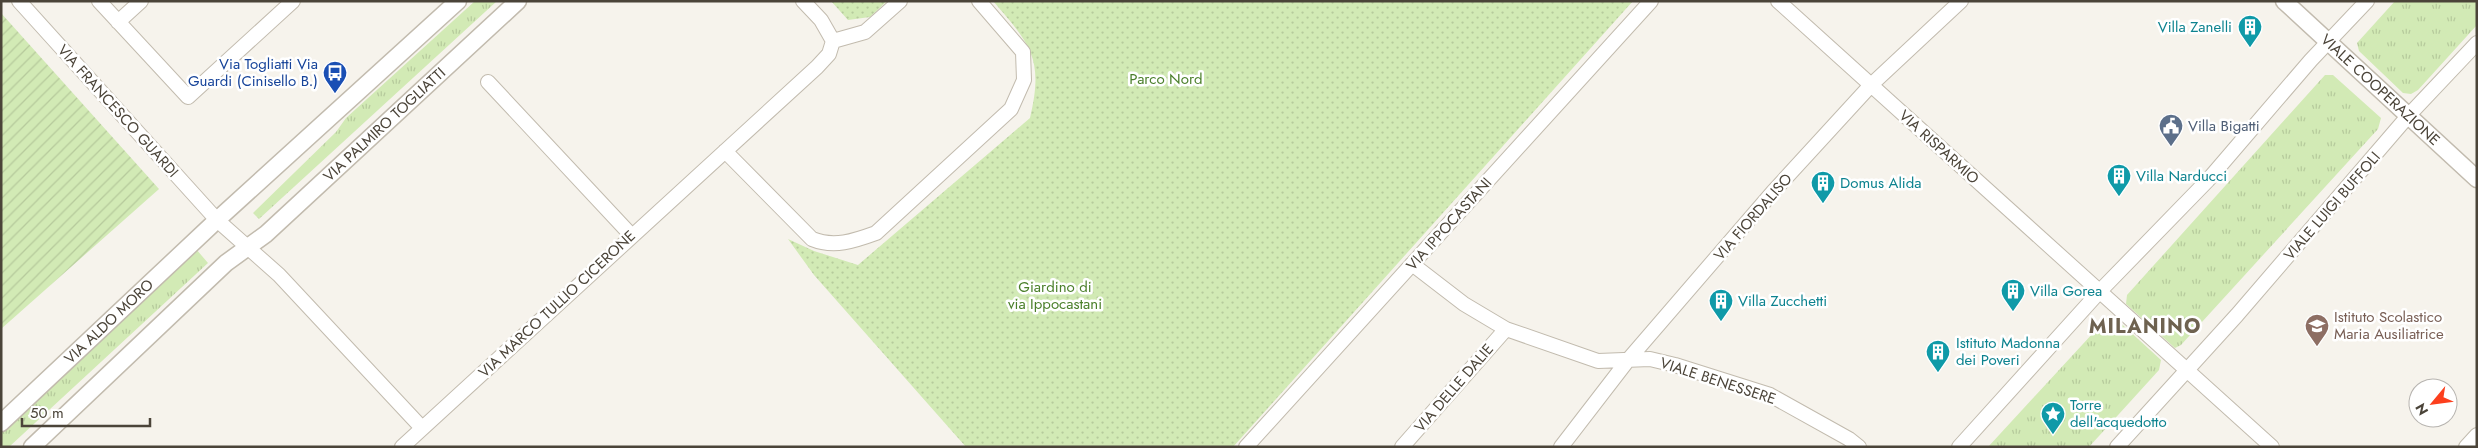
<svg xmlns="http://www.w3.org/2000/svg" width="2478" height="448" viewBox="0 0 2478 448" font-family="Jost,sans-serif">
<defs>
<pattern id="grass-tufts" width="24" height="20" patternUnits="userSpaceOnUse" patternTransform="scale(1.25)"><rect width="24" height="20" fill="#d2eab5"/><path d="M3 7l-1-3M5 7V3M7 7l1-3M15 17l-1-3M17 17v-4M19 17l1-3" fill="none" stroke="#b6ca9c"/></pattern>
<pattern id="park-dots" width="8" height="8" patternUnits="userSpaceOnUse" patternTransform="scale(1.25)"><rect width="8" height="8" fill="#d2eab5"/><path d="M2 2h.1M6 6h.1" fill="none" stroke="#b6ca9c" stroke-width="1.8" stroke-linecap="round"/></pattern>
<pattern id="garden-furrows" width="10" height="10" patternUnits="userSpaceOnUse" patternTransform="scale(1.25)"><rect width="10" height="10" fill="#d2eab5"/><path d="M-1 1l2-2M0 10L10 0M9 11l2-2" fill="none" stroke="#b6ca9c"/></pattern>
</defs>
<rect width="100%" height="100%" fill="#f6f3ec"/>
<path fill="url(#grass-tufts)" d="M 475,1 L 497,1 L 259,219 L 253,213 L 336,132 L 346,118 Z
M 2395,1 L 2477,1 L 2477,25 L 2418,90 L 2411,94 L 2403,93 L 2359,51 L 2357,43 Z
M 2325,75 L 2333,75 L 2381,118 L 2378,129 L 2181,345 L 2175,348 L 2126,304 L 2127,295 Z
M 196,249 L 208,263 L 9,447 L 1,447 L 1,428 Z
M 2114,317 L 2161,360 L 2159,370 L 2089,447 L 1988,447 L 2106,319 Z"/>
<path fill="url(#park-dots)" d="M 831,1 L 887,1 L 870,17 L 848,20 Z
M 993,1 L 1633,1 L 1233,447 L 966,447 L 814,275 L 788,239 L 814,251 L 858,265 L 1030,118 C 1044,59 1031,45 993,1 Z"/>
<path fill="url(#garden-furrows)" d="M 1,13 L 159,189 L 1,329 Z"/>
<g fill="none" stroke-linecap="round" stroke-linejoin="round">
<defs>
<path id="minor" d="M 19,1 L 217,220 L 279,275 L 422,428
M 99,1 L 188,97 L 293,1
M 803,1 L 821,20 L 833,41
M 1778,1 L 2272,447
M 118,22 L 141,1
M 833,41 L 865,32 L 900,1
M 488,82 L 631,235
M 725,151 L 812,239 C 834,248 854,241 876,233 L 1011,109 L 1024,80 L 1023,52 L 979,1
M 1412,264 L 1464,304 L 1506,329 L 1598,361 L 1650,359 L 1675,365 L 1770,395 L 1849,439 L 1859,447
M 402,447 L 817,67 L 829,54 L 833,41
M 1246,447 L 1651,1
M 1402,447 L 1506,329
M 1561,447 L 1628,360 L 1772,193 L 1871,85 L 1961,1
M 1959,447 L 2100,291 L 2208,180 L 2311,60 L 2367,1
M 2117,447 L 2237,315 L 2409,115 L 2477,43
M 2466,447 L 2477,435"/>
<g id="tertiary">
<path id="s1" d="M 2284,1 L 2477,179"/>
<path id="s2" d="M 1,423 L 217,220 L 458,1"/>
<path id="s3" d="M 32,447 L 226,263 L 266,234 L 518,1"/>
</g>
</defs>
<use href="#minor" stroke="#c2bbae" stroke-width="16"/>
<use href="#tertiary" stroke="#c2bbae" stroke-width="19"/>
<use href="#minor" stroke="#fff" stroke-width="14"/>
<use href="#tertiary" stroke="#fff" stroke-width="16"/>
</g>
<defs>
<symbol id="building-pin" viewBox="-11 -11 22 30"><path d="M0 17L-7.5 6A9.5 9.5 0 1 1 7.5 6Z" fill="#0f9aa8" stroke="#fff"/><path d="M-4-6H4V6H1V3H-1V6H-4ZM-2.5-4.3h1.7v1.8h-1.7ZM.8-4.3h1.7v1.8H.8ZM-2.5-1h1.7V.8h-1.7ZM.8-1h1.7V.8H.8Z" fill="#fff"/></symbol>
<symbol id="bus-pin" viewBox="-11 -11 22 30"><path d="M0 17L-7.5 6A9.5 9.5 0 1 1 7.5 6Z" fill="#1a4fb4" stroke="#fff"/><path d="M-5-6H5V4H4V6H2V4H-2V6H-4V4H-5ZM-3.5-4V0h7V-4ZM-3.5 1.2v1.5H-2V1.2ZM2 1.2v1.5H3.5V1.2Z" fill="#fff"/></symbol>
<symbol id="civic-pin" viewBox="-11 -11 22 30"><path d="M0 17L-7.5 6A9.5 9.5 0 1 1 7.5 6Z" fill="#5c6f8a" stroke="#fff"/><path d="M-.6-6.5H3V-4.5H.6V-3L4-1V1h2V6H-6V1h2V-1L-.6-3ZM-1.2 2.5V6h2.4V2.5Z" fill="#fff"/></symbol>
<symbol id="school-pin" viewBox="-11 -11 22 30"><path d="M0 17L-7.5 6A9.5 9.5 0 1 1 7.5 6Z" fill="#8d6e63" stroke="#fff"/><path d="M0-5L7-2L0 1L-7-2ZM-4 1L0 2.5L4 1V4Q0 6-4 4Z" fill="#fff"/></symbol>
<symbol id="sight-pin" viewBox="-11 -11 22 30"><path d="M0 17L-7.5 6A9.5 9.5 0 1 1 7.5 6Z" fill="#0f9aa8" stroke="#fff"/><path d="M0-6L1.8-2.2L6-1.7L2.9 1.2L3.7 5.4L0 3.3L-3.7 5.4L-2.9 1.2L-6-1.7L-1.8-2.2Z" fill="#fff"/></symbol>
</defs>
<g fill-rule="evenodd">
<use href="#building-pin" x="2236" y="13" width="28" height="38"/>
<use href="#bus-pin" x="321" y="59" width="28" height="38"/>
<use href="#civic-pin" x="2157" y="112" width="28" height="38"/>
<use href="#building-pin" x="2105" y="162" width="28" height="38"/>
<use href="#building-pin" x="1809" y="169" width="28" height="38"/>
<use href="#building-pin" x="1999" y="277" width="28" height="38"/>
<use href="#building-pin" x="1707" y="287" width="28" height="38"/>
<use href="#school-pin" x="2303" y="312" width="28" height="38"/>
<use href="#building-pin" x="1924" y="338" width="28" height="38"/>
<use href="#sight-pin" x="2039" y="400" width="28" height="38"/>
</g>
<g text-anchor="middle" dominant-baseline="central" stroke-width="5" stroke-linejoin="round" paint-order="stroke">
<g font-size="15" fill="#0d838f" stroke="#fff" text-anchor="start">
<text x="2232" y="27" text-anchor="end">Villa Zanelli</text>
<text x="2136" y="176">Villa Narducci</text>
<text x="1840" y="183">Domus Alida</text>
<text x="2030" y="291">Villa Gorea</text>
<text x="1738" y="301">Villa Zucchetti</text>
<text x="1956" y="343">Istituto Madonna<tspan x="1956" dy="17">dei Poveri</tspan></text>
<text x="2070" y="405">Torre<tspan x="2070" dy="17">dell'acquedotto</tspan></text>
</g>
<g font-size="15" fill="#164399" stroke="#fff" text-anchor="end">
<text x="318" y="64">Via Togliatti Via<tspan x="318" dy="17">Guardi (Cinisello B.)</tspan></text>
</g>
<g font-size="15" fill="#4a7f2a" stroke="#fff">
<text x="1166" y="79">Parco Nord</text>
<text x="1055" y="287">Giardino di<tspan x="1055" dy="17">via Ippocastani</tspan></text>
</g>
<g font-size="15" fill="#4b4439" stroke="#fff">
<text stroke="none"><textPath href="#s1" startOffset="131">VIALE COOPERAZIONE</textPath></text>
<text transform="translate(118 111) rotate(48)">VIA FRANCESCO GUARDI</text>
<text stroke="none"><textPath href="#s3" startOffset="478">VIA PALMIRO TOGLIATTI</textPath></text>
<text transform="translate(1939 147) rotate(42)">VIA RISPARMIO</text>
<text transform="translate(2332 206) rotate(-49)">VIALE LUIGI BUFFOLI</text>
<text transform="translate(1753 217) rotate(-49)">VIA FIORDALISO</text>
<text transform="translate(1449 224) rotate(-48)">VIA IPPOCASTANI</text>
<text transform="translate(557 304) rotate(-43)">VIA MARCO TULLIO CICERONE</text>
<text stroke="none"><textPath href="#s2" startOffset="148">VIA ALDO MORO</textPath></text>
<text transform="translate(1718 381) rotate(18)">VIALE BENESSERE</text>
<text transform="translate(1454 388) rotate(-49)">VIA DELLE DALIE</text>
</g>
<g font-size="15" fill="#4e5e75" stroke="#fff" text-anchor="start">
<text x="2188" y="126">Villa Bigatti</text>
</g>
<g font-size="15" fill="#785e54" stroke="#fff" text-anchor="start">
<text x="2334" y="317">Istituto Scolastico<tspan x="2334" dy="17">Maria Ausiliatrice</tspan></text>
</g>
<g font-size="20" font-weight="bold" letter-spacing="1" fill="#6e6250" stroke="#fff">
<text x="2145" y="326">MILANINO</text>
</g>
</g>
<rect width="2478" height="448" fill="none" stroke="#4b4439" stroke-width="5"/>
<g transform="translate(2433 403) rotate(241)"><circle r="24" fill="#ffffff" stroke="#b7b4b0"/>
<path d="M0-4L9 19L0 12L-9 19Z" fill="#fc3f1d"/>
<text y="-8" font-size="14" font-weight="bold" text-anchor="middle" fill="#4b4439">N</text>
</g>
<path d="M22 418v8h128v-8" fill="none" stroke="#4b4439" stroke-width="2.5"/>
<text x="30" y="418" font-size="15" fill="#4b4439" stroke="#ffffff" stroke-width="4" paint-order="stroke">50 m</text>
</svg>
